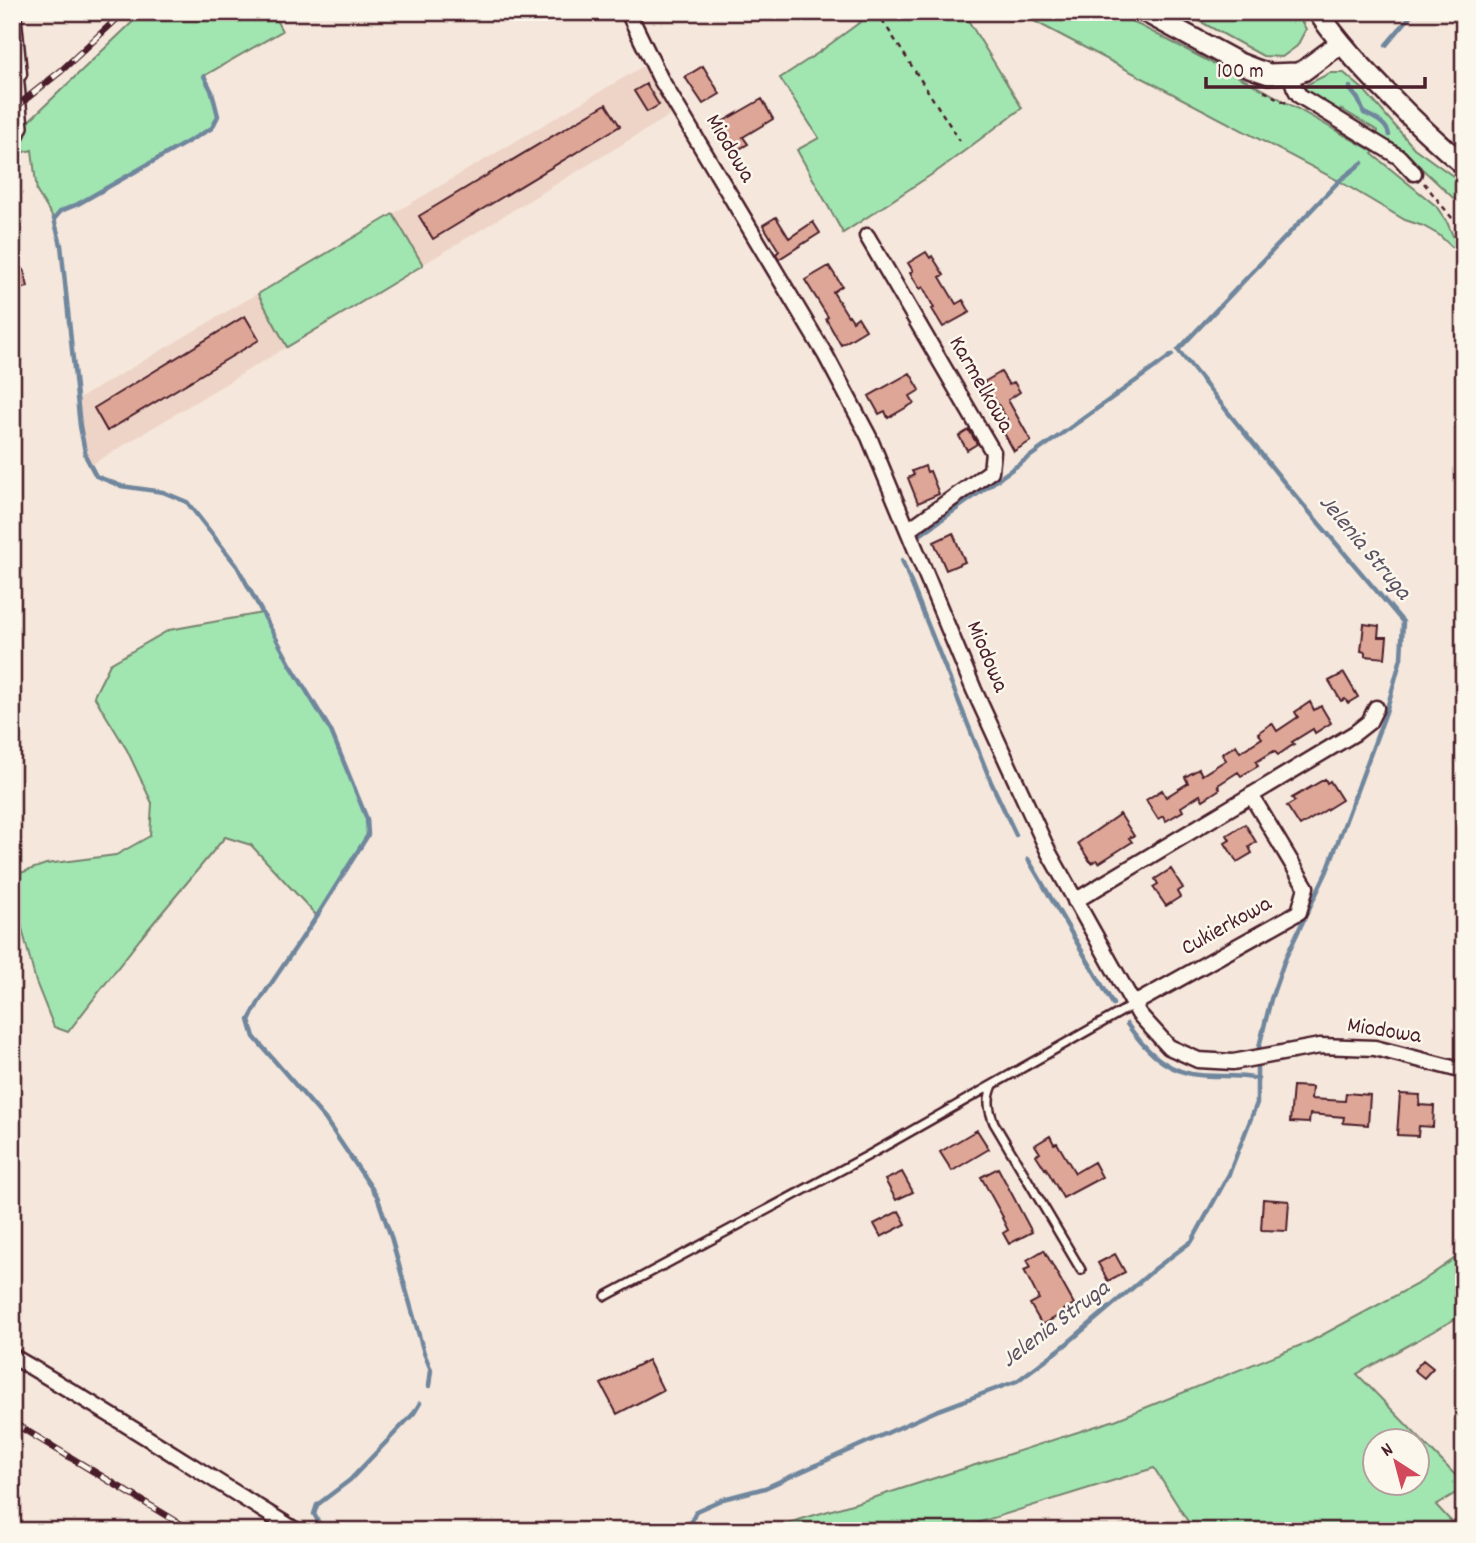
<svg xmlns="http://www.w3.org/2000/svg" width="1476" height="1543" viewBox="0 0 1476 1543" font-family="Dekko,sans-serif">
<rect width="100%" height="100%" fill="#f5e7db"/>
<filter id="ink" filterUnits="userSpaceOnUse"><feTurbulence type="fractalNoise" baseFrequency=".0143" numOctaves="2"/><feDisplacementMap in="SourceGraphic" scale="14" xChannelSelector="R" yChannelSelector="G"/><feConvolveMatrix kernelMatrix="1 2 1 2 8 2 1 2 1" color-interpolation-filters="sRGB"/></filter>
<g filter="url(#ink)">
<path fill="#eed4c7" d="M 652,61 L 679,110 L 91,465 L 86,457 L 80,426 L 77,400 Z"/>
<path fill="#a1e6b1" stroke="#76826e" stroke-width="2" fill-rule="evenodd" d="M 143,12 L 272,12 L 282,31 L 204,76 L 212,92 L 218,116 L 212,128 L 78,204 L 61,211 L 54,219 L 37,192 L 32,150 L 12,155 L 12,137 Z
M 874,12 L 963,12 L 1022,108 L 940,169 L 843,233 L 797,150 L 819,138 L 780,78 L 818,53 Z
M 1017,12 L 1114,12 L 1264,90 L 1374,152 L 1372,154 L 1436,206 L 1447,222 L 1453,236 L 1464,247 L 1464,258 L 1439,235 L 1423,226 L 1405,220 L 1339,181 Z
M 1183,12 L 1296,12 L 1306,29 L 1297,46 L 1282,57 L 1263,56 Z
M 1330,73 L 1344,73 L 1365,91 L 1414,148 L 1464,184 L 1464,208 L 1404,152 L 1377,135 L 1378,131 L 1341,109 L 1339,111 C 1326,104 1310,99 1304,86 Z
M 393,214 L 423,265 L 287,347 L 258,294 Z
M 262,613 L 290,664 L 331,731 L 367,819 L 368,835 L 317,916 L 251,845 L 225,837 L 140,939 L 68,1032 L 54,1027 L 36,982 L 19,917 L 12,903 L 12,876 L 46,864 L 116,855 L 150,836 L 152,803 L 127,750 L 94,696 L 110,664 L 169,630 Z
M 1464,1252 L 1464,1314 L 1357,1374 L 1464,1484 L 1464,1488 L 1436,1505 L 1460,1531 L 1194,1531 L 1154,1468 L 951,1531 L 761,1531 L 879,1496 L 1115,1420 L 1311,1341 L 1421,1282 ZM 1374,1442 L 1416,1442 L 1416,1484 L 1374,1484 Z"/>
<g fill="none" stroke-linecap="round" stroke-linejoin="round">
<path stroke="#6f869d" stroke-width="4.5" d="M 1386,45 L 1414,12
M 204,76 L 212,92 L 218,116 L 212,128 L 78,204 L 61,211 L 54,219 L 61,245 L 80,426 L 86,457 L 96,476 L 121,486 L 163,492 L 187,502 L 237,566 L 290,664 L 331,731 L 367,819 L 368,835 L 317,916 L 260,1000 L 249,1020 L 254,1037 L 325,1119 L 377,1196 L 391,1237 L 424,1353 L 431,1370 L 429,1386
M 1350,87 L 1350,89 L 1358,99 L 1364,113 C 1374,118 1387,123 1389,135
M 920,535 L 1172,355
M 902,560 L 991,782 L 1016,835
M 1028,859 L 1113,1004
M 1127,1024 C 1144,1048 1162,1068 1191,1074 C 1213,1078 1236,1074 1258,1079
M 1259,1047 L 1271,999 L 1285,959 L 1327,871 L 1386,712 L 1401,658 L 1403,622 L 1283,481 L 1178,350 L 1339,181 L 1362,163
M 328,1531 L 319,1523 L 314,1514 L 317,1505 L 350,1480 L 414,1413 L 420,1403
M 688,1531 L 696,1511 L 723,1499 L 765,1488 L 936,1411 L 1017,1381 L 1064,1346 L 1156,1268 L 1192,1241 L 1229,1174 L 1257,1103 L 1257,1066"/>
</g>
<path fill="#dea697" stroke="#4a1f2b" stroke-width="2" d="M 703,66 L 720,94 L 703,104 L 685,77 Z
M 646,84 L 659,105 L 647,112 L 634,91 Z
M 762,99 L 773,119 L 743,137 L 748,144 L 734,152 L 731,145 L 725,148 L 713,127 Z
M 606,104 L 620,126 L 433,239 L 419,216 Z
M 776,217 L 789,238 L 813,222 L 820,233 L 779,259 L 776,254 L 779,251 L 763,225 Z
M 926,252 L 930,258 L 932,256 L 944,275 L 940,277 L 956,304 L 963,300 L 970,312 L 943,327 L 932,309 L 934,308 L 923,287 L 920,289 L 910,273 L 913,271 L 908,263 Z
M 829,266 L 842,286 L 833,292 L 848,316 L 849,315 L 853,321 L 858,317 L 866,330 L 841,345 L 826,319 L 828,317 L 805,280 Z
M 24,270 L 28,287 L 12,291 L 12,273 Z
M 245,316 L 259,340 L 107,431 L 94,408 Z
M 1001,372 L 1009,385 L 1014,382 L 1020,392 L 1008,400 L 1031,441 L 1014,451 L 999,424 L 1007,419 L 984,382 Z
M 910,373 L 920,390 L 910,396 L 914,403 L 888,418 L 885,411 L 879,414 L 869,396 Z
M 969,430 L 977,444 L 967,450 L 959,436 Z
M 925,466 L 927,472 L 930,471 L 939,494 L 918,503 L 908,478 L 914,475 L 912,471 Z
M 953,533 L 965,562 L 946,570 L 934,542 Z
M 1364,624 L 1379,626 L 1378,637 L 1387,637 L 1385,658 L 1365,656 L 1365,652 L 1361,651 Z
M 1344,673 L 1358,697 L 1348,703 L 1345,699 L 1341,701 L 1329,681 Z
M 1310,702 L 1314,710 L 1321,706 L 1331,723 L 1315,733 L 1313,729 L 1292,742 L 1294,744 L 1278,755 L 1274,751 L 1256,762 L 1258,766 L 1241,776 L 1238,772 L 1218,785 L 1220,789 L 1203,800 L 1200,795 L 1181,807 L 1183,811 L 1166,821 L 1163,816 L 1158,819 L 1146,800 L 1162,790 L 1166,797 L 1188,783 L 1185,777 L 1199,769 L 1202,775 L 1226,760 L 1222,754 L 1236,745 L 1240,752 L 1262,738 L 1258,733 L 1272,723 L 1277,731 L 1298,717 L 1295,712 Z
M 1325,779 L 1327,783 L 1330,781 L 1342,800 L 1300,826 L 1287,806 L 1295,801 L 1292,798 Z
M 1120,814 L 1134,836 L 1129,838 L 1132,842 L 1099,863 L 1097,860 L 1091,863 L 1078,843 Z
M 1245,824 L 1256,842 L 1249,847 L 1252,853 L 1237,862 L 1225,843 L 1230,840 L 1227,835 Z
M 1171,869 L 1183,888 L 1177,892 L 1180,897 L 1166,906 L 1153,887 L 1158,884 L 1155,879 Z
M 1293,1086 L 1312,1087 L 1311,1099 L 1345,1101 L 1346,1093 L 1370,1095 L 1368,1125 L 1343,1123 L 1344,1117 L 1310,1114 L 1309,1123 L 1290,1122 Z
M 1400,1094 L 1420,1095 L 1419,1105 L 1434,1106 L 1433,1127 L 1419,1126 L 1418,1136 L 1397,1135 Z
M 977,1130 L 989,1149 L 952,1171 L 940,1152 Z
M 1050,1136 L 1054,1144 L 1057,1143 L 1075,1173 L 1094,1162 L 1102,1177 L 1063,1198 L 1046,1168 L 1045,1169 L 1036,1155 L 1040,1153 L 1035,1145 Z
M 998,1168 L 1032,1232 L 1009,1244 L 1003,1233 L 1008,1230 L 1002,1218 L 1003,1217 L 981,1177 Z
M 902,1172 L 913,1192 L 896,1200 L 885,1180 Z
M 1263,1199 L 1289,1201 L 1287,1231 L 1261,1230 Z
M 899,1211 L 906,1224 L 881,1237 L 874,1224 Z
M 1044,1250 L 1074,1304 L 1064,1310 L 1065,1312 L 1042,1325 L 1030,1304 L 1039,1299 L 1024,1270 L 1031,1267 L 1027,1260 Z
M 1115,1254 L 1125,1272 L 1108,1281 L 1098,1263 Z
M 648,1360 L 663,1390 L 617,1414 L 601,1384 Z
M 1423,1360 L 1433,1368 L 1424,1378 L 1414,1370 Z"/>
<g fill="none" stroke-linecap="round" stroke-linejoin="round">
<defs>
<path id="lane" d="M 12,88 L 19,75
M 12,154 L 24,127 L 19,74
M 993,1085 C 987,1099 988,1108 994,1123 L 1081,1270
M 606,1296 L 869,1155 L 1133,1005"/>
<path id="street" d="M 13,12 L 19,74
M 628,12 L 660,78 L 826,356 L 869,437 L 974,690 L 1049,853 L 1139,1014 L 1169,1047 L 1198,1060 L 1233,1062 L 1320,1046 L 1375,1048 L 1464,1071
M 1291,73 C 1292,83 1294,89 1300,96 L 1399,157 L 1414,173
M 867,236 L 993,452 L 991,471 L 908,530
M 1075,901 L 1355,733 L 1369,722 L 1376,708
M 1134,1004 L 1299,912 L 1306,887 L 1251,795
M 12,1356 C 109,1412 202,1473 297,1531"/>
<path id="secondary" d="M 1145,12 L 1239,63 L 1257,70 L 1269,74 L 1297,73 L 1303,71 L 1341,43
M 1318,12 C 1338,42 1363,68 1388,94 C 1412,119 1437,143 1464,165"/>
</defs>
<use href="#lane" stroke="#4a1f2b" stroke-width="12"/>
<use href="#street" stroke="#4a1f2b" stroke-width="19"/>
<use href="#secondary" stroke="#4a1f2b" stroke-width="24"/>
<path stroke="#4a1f2b" stroke-width="2.5" stroke-dasharray="5 5" stroke-linecap="butt" d="M 877,12 L 960,141
M 1117,12 L 1129,18
M 1264,91 L 1286,103
M 1424,183 L 1464,233"/>
<use href="#lane" stroke="#fbf7ec" stroke-width="7"/>
<use href="#street" stroke="#fbf7ec" stroke-width="14"/>
<use href="#secondary" stroke="#fbf7ec" stroke-width="19"/>
<defs>
<path id="rail" d="M 12,110 L 61,71 L 124,12
M 12,1422 L 192,1531"/>
</defs>
<use href="#rail" stroke="#4a1f2b" stroke-width="7"/>
<use href="#rail" stroke="#fbf7ec" stroke-width="4.5" stroke-dasharray="13" stroke-linecap="butt"/>
</g>
</g>
<g text-anchor="middle" dominant-baseline="central" stroke-width="5" stroke-linejoin="round" paint-order="stroke">
<g font-size="23" fill="#4a1f2b" stroke="#fbf7ec">
<text transform="translate(729 149) rotate(59)">Miodowa</text>
<text transform="translate(980 385) rotate(60)">Karmelkowa</text>
<text transform="translate(986 657) rotate(67)">Miodowa</text>
<text transform="translate(1227 927) rotate(-29)">Cukierkowa</text>
<text transform="translate(1384 1032) rotate(9)">Miodowa</text>
</g>
<g font-size="24" font-style="italic" fill="#5d5264" stroke="#fbf7ec">
<text transform="translate(1364 548) rotate(50)">Jelenia Struga</text>
<text transform="translate(1056 1325) rotate(-37)">Jelenia Struga</text>
</g>
</g>
<rect width="1476" height="1543" fill="none" stroke="#fbf7ec" stroke-width="42"/>
<rect x="21" y="21" width="1434" height="1501" fill="none" stroke="#4a1f2b" stroke-width="2.5" filter="url(#ink)"/>
<g transform="translate(1396 1462) rotate(324)"><circle r="33" fill="#fbf7ec" stroke="#b4a19f" stroke-width="2"/>
<path d="M0-5L12 26L0 18L-12 26Z" fill="#d1495b"/>
<text y="-10" font-size="19" font-weight="bold" text-anchor="middle" fill="#4a1f2b">N</text>
</g>
<path d="M1206 77v10h219v-10" fill="none" stroke="#4a1f2b" stroke-width="3.5"/>
<text x="1217" y="77" font-size="21" fill="#4a1f2b" stroke="#fbf7ec" stroke-width="5" paint-order="stroke">100 m</text>
</svg>
